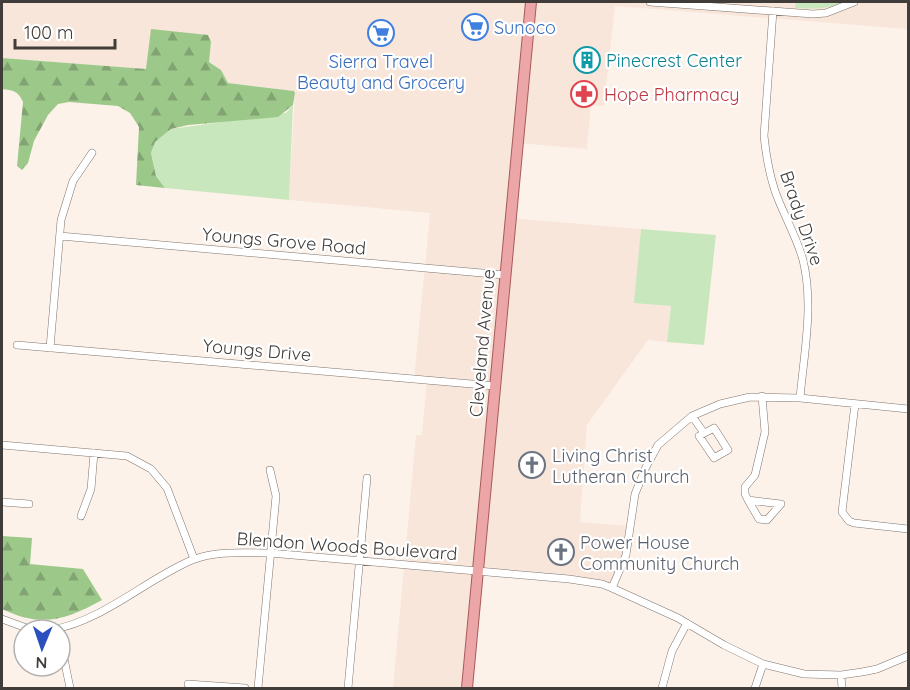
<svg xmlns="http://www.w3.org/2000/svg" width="910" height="690" viewBox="0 0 910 690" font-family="Quicksand,sans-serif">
<defs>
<pattern id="forest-firs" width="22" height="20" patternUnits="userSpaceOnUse" patternTransform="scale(1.5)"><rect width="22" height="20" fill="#9cc98a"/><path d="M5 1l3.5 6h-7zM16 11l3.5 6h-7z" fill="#81a472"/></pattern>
</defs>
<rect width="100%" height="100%" fill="#fdf2ea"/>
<path fill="#f8e6da" d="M 2,2 L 796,2 L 796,8 L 845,2 L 908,2 L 908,29 L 615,6 L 604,106 L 591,105 L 587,149 L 517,143 L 511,218 L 641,229 L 635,302 L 671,306 L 667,342 L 648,340 L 587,425 L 580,522 L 631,526 L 628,550 L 612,588 L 589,582 L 477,572 L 467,688 L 393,688 L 416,435 L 422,435 L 427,381 L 414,380 L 430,213 L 289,200 L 295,93 L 294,91 L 228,83 L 221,70 L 209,61 L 211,42 L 146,69 L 2,58 Z"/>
<path fill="#c9e7bd" d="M 796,2 L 845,2 C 828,9 813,9 795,8 Z
M 293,105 L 289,200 L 165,188 L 156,176 L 151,153 L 155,142 L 171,129 L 286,113 Z
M 641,229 L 716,235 L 704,345 L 667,342 L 671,306 L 634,303 Z"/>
<path fill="url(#forest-firs)" d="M 151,29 L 208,35 L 211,42 L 209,62 L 221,70 L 228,83 L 294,91 L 295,93 L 293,105 L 278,117 L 188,125 L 171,129 L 155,142 L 151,153 L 156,176 L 165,188 L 136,185 L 139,127 L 130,113 L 118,106 L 69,102 L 58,104 L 48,115 L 34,141 L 28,163 L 22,170 L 17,166 L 23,102 C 18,91 13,90 2,89 L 2,58 L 146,69 Z
M 2,536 L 32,538 L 30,564 L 83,569 L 102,600 C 66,620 41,628 2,609 Z"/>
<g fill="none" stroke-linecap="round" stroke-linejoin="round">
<defs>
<path id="minor" d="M 650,2 L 813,14 L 826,13 L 854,2
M 773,11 L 764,136 C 766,155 769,173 775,191 C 783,214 796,235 803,260 C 814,305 804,353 800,398
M 60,236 L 505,275
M 17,345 L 495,386
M 50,348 L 61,220 L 73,181 L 92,153
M 855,404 L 842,512 L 849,521 L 854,523 L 908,529
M 692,416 L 704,433
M 714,428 L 728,450 L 714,458 L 699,436 Z
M 2,445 L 127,456 L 151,469 L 167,488 L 194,559
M 748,500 L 745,494 L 745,487 L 755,475 L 765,432 L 762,396
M 748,500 L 781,504 L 767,520 L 759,519 Z
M 2,502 L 29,504
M 81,516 L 91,489 L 94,453
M 612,588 L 626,555 L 635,494 L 646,467 L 658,445 L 692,416 L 720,404 L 750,397 L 800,398 L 908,409
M 2,619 L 32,630
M 51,630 C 103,621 145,580 192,560 C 217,550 245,553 270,553 L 569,579 L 602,584 L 612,588 L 678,618 L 724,645 L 763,664 L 804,674 L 841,675 L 862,672 L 877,669 L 908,656
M 60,639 L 70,688
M 841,675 L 842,688
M 188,684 L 245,688
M 258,688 L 276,496 L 270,470
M 348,688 L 367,478
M 662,688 L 672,651 L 687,623
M 755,688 L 763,664"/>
<path id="primary" d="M 467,688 L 531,2"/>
</defs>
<use href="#minor" stroke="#7e746d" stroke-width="8"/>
<use href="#primary" stroke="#a75a5a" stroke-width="12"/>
<use href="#minor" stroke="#fff" stroke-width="7"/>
<use href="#primary" stroke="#eca6a7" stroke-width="10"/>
</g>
<defs>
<symbol id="supermarket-ring" viewBox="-11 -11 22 22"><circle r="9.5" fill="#fff" stroke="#3f7fe0" stroke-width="1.5"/><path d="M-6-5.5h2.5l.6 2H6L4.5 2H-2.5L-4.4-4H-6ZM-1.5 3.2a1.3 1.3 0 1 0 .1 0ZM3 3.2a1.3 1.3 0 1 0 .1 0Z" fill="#3f7fe0"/></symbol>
<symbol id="building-ring" viewBox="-11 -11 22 22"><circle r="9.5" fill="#fff" stroke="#0f9aa8" stroke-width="1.5"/><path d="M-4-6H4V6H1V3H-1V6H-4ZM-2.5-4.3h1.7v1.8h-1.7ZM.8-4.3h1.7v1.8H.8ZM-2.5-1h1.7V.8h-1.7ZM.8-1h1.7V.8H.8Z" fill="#0f9aa8"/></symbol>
<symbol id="pharmacy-ring" viewBox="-11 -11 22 22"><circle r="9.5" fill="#fff" stroke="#e0444e" stroke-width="1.5"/><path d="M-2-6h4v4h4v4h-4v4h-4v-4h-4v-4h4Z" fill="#e0444e"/></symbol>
<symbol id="church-ring" viewBox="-11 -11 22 22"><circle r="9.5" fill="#fff" stroke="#6b7280" stroke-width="1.5"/><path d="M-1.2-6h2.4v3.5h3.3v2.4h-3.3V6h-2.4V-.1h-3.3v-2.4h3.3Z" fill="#6b7280"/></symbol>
</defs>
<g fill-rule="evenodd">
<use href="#supermarket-ring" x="460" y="12" width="30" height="30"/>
<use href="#supermarket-ring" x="366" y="18" width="30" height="30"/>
<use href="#building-ring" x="572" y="45" width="30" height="30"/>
<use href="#pharmacy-ring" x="569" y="79" width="30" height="30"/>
<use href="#church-ring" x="517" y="450" width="30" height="30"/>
<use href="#church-ring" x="546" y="537" width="30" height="30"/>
</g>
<g text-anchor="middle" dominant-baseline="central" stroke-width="4.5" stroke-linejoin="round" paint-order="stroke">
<g font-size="18" fill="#366cbe" stroke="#fff" text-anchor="start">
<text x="494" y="27">Sunoco</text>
<text x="381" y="61" text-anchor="middle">Sierra Travel<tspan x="381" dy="21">Beauty and Grocery</tspan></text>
</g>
<g font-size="18" fill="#0d838f" stroke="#fff" text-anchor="start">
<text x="606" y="60">Pinecrest Center</text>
</g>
<g font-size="18" fill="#be3a42" stroke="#fff" text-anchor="start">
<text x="604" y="94">Hope Pharmacy</text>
</g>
<g font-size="18" fill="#403c39" stroke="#fff">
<text transform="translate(802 218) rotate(71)">Brady Drive</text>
<text transform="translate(284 241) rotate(5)">Youngs Grove Road</text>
<text transform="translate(482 343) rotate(-85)">Cleveland Avenue</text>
<text transform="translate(257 350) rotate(5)">Youngs Drive</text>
<text transform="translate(347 546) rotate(4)">Blendon Woods Boulevard</text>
</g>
<g font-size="18" fill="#5b616d" stroke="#fff" text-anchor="start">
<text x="552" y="455">Living Christ<tspan x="552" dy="21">Lutheran Church</tspan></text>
<text x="580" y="542">Power House<tspan x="580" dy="21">Community Church</tspan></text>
</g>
</g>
<rect width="910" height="690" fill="none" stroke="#403c39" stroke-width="6"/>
<g transform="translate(42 648) rotate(182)"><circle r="28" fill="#ffffff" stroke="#b3b1b0" stroke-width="1.5"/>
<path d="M0-4.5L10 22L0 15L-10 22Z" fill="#2b4fbe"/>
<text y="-9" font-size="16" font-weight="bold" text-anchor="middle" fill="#403c39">N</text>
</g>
<path d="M15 39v9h100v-9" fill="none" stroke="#403c39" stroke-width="3"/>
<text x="24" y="39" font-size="18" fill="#403c39" stroke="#ffffff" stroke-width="4.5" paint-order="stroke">100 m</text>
</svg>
